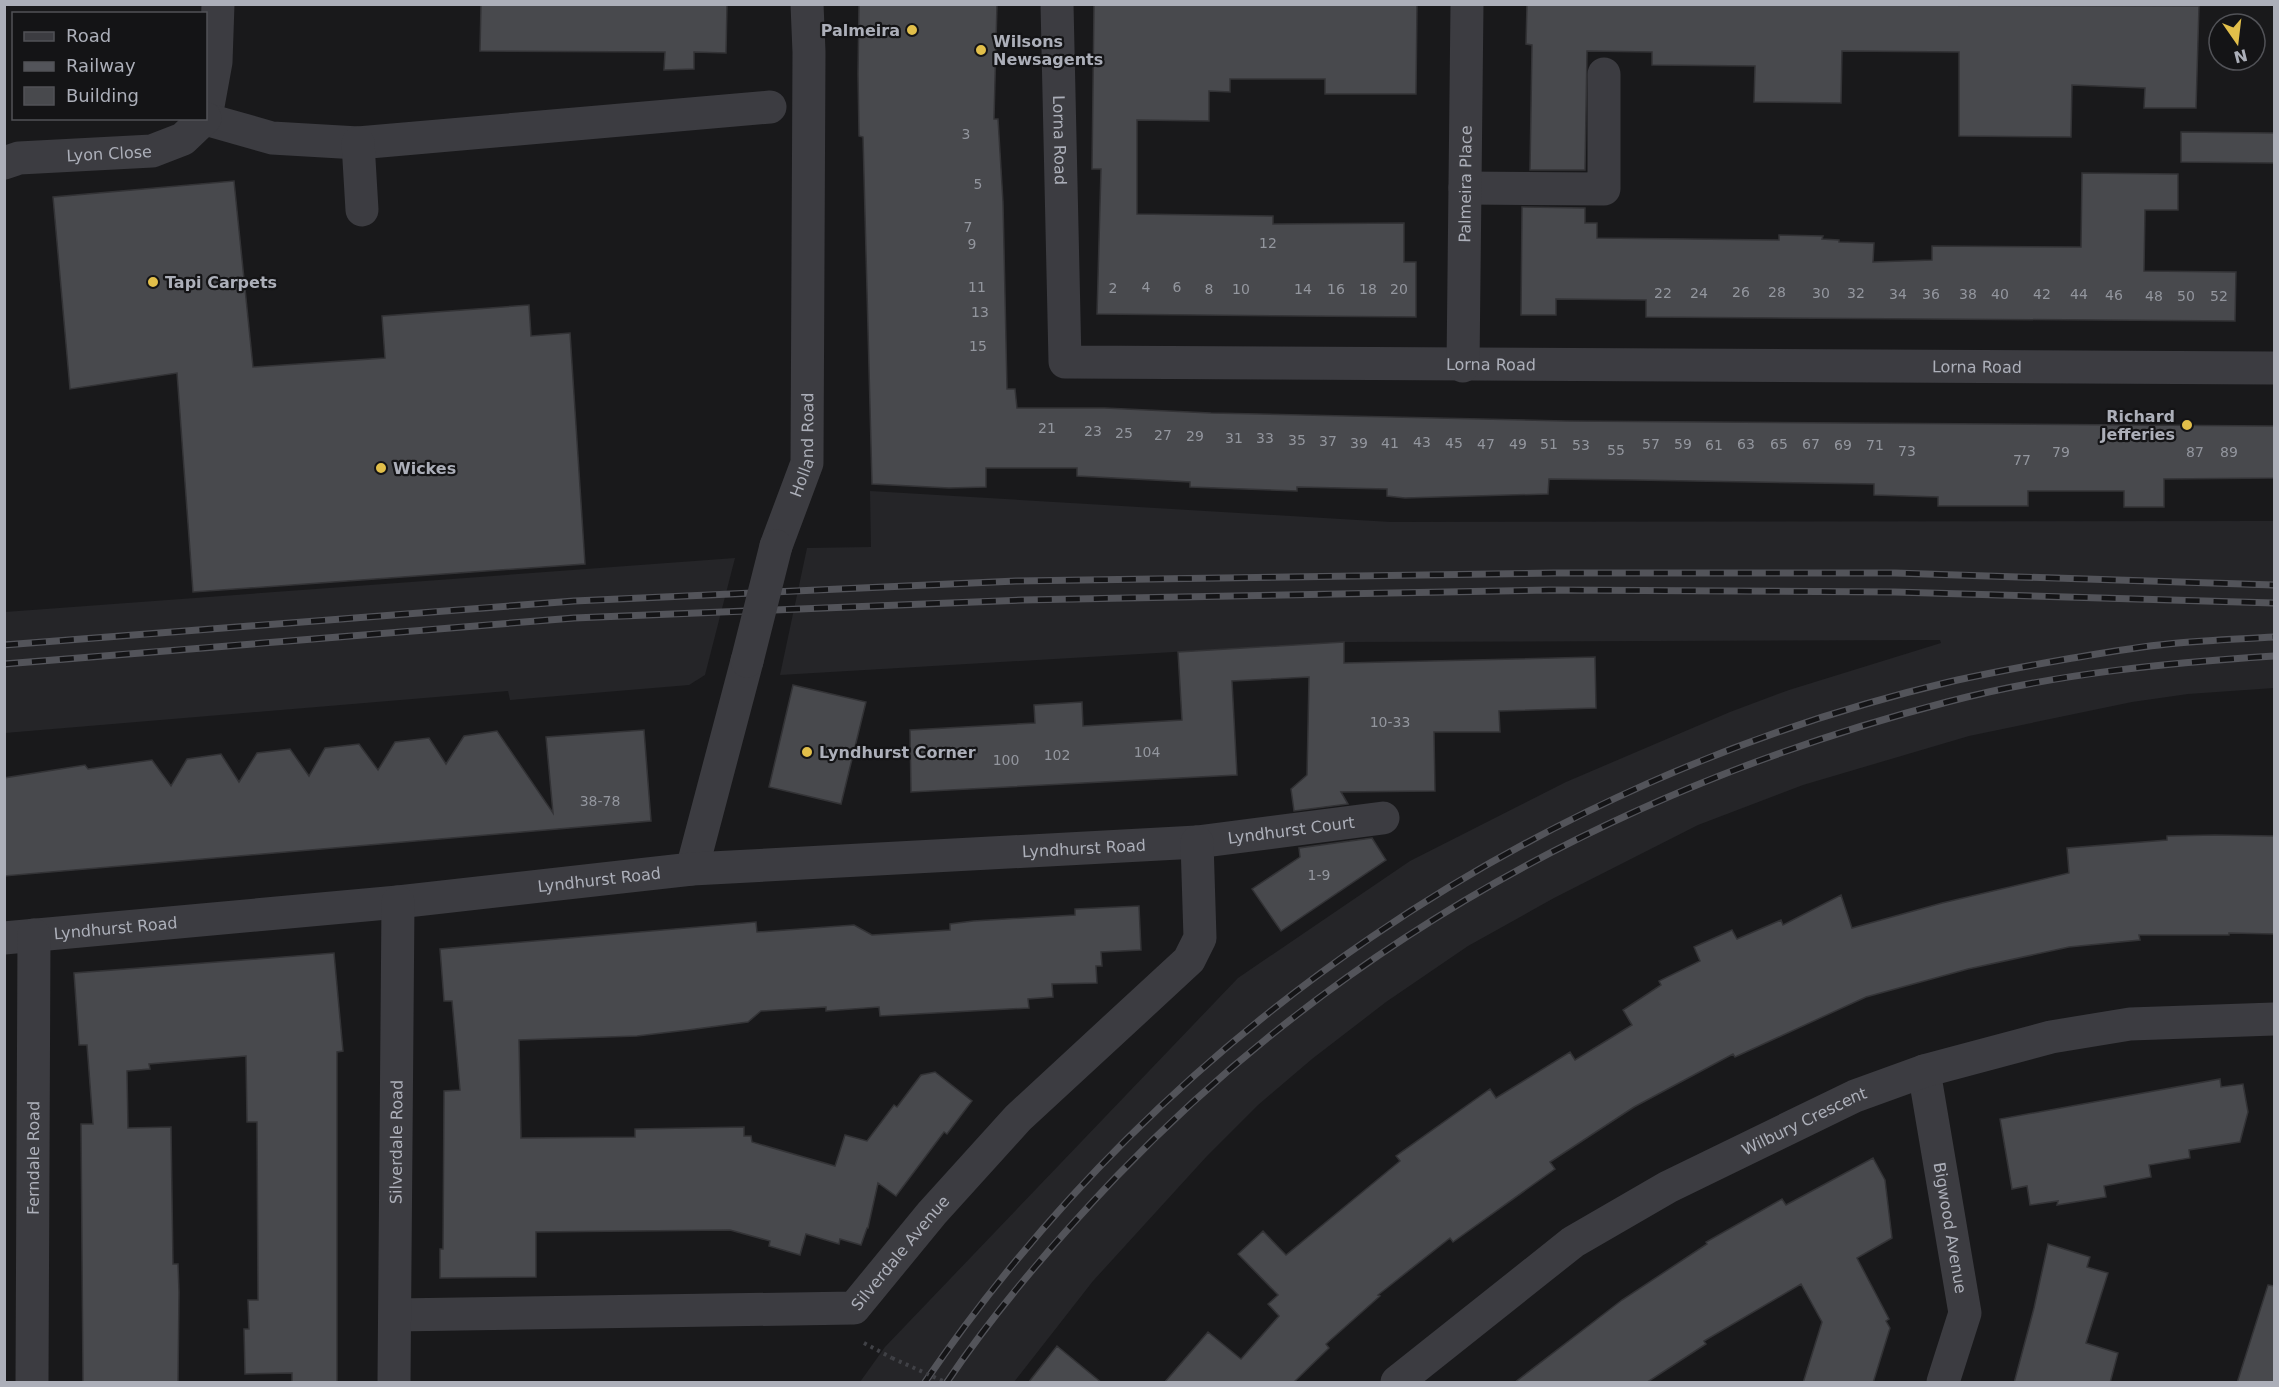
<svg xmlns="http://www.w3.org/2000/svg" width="2279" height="1387" viewBox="0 0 2279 1387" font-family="'DejaVu Sans',sans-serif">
<rect width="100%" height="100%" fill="#19191b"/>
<path fill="#252528" d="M 870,491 L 1391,522 L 2274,521 L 2274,688 L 2188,694 L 2132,702 L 1969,736 L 1803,785 L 1698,825 L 1554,898 L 1468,946 L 1386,1002 L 1312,1059 L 1258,1105 L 1207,1156 L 1093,1281 L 1014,1382 L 860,1382 L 885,1347 L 1238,978 L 1410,861 L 1566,782 L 1730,712 L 1789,690 L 1941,643 L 1940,640 L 1344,642 L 780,675 L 807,548 L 871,547 Z
M 735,558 L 705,675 L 689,685 L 510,700 L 508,691 L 5,733 L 5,612 Z"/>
<path fill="#48494d" stroke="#333336" stroke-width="1.5" d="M 481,4 L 727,4 L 726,53 L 694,52 L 694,69 L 664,70 L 665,52 L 480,51 Z
M 859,4 L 997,4 L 994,119 L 998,119 L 1003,202 L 1007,389 L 1015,389 L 1017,408 L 1105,408 L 1211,413 L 1566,421 L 2274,426 L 2274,478 L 2164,479 L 2164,507 L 2124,507 L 2124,491 L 2028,491 L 2028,506 L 1938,506 L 1938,497 L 1874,495 L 1874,484 L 1634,480 L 1549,479 L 1548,494 L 1405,498 L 1387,496 L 1387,489 L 1297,487 L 1297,491 L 1190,487 L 1190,482 L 1077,476 L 1077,468 L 986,468 L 986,487 L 949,488 L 872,484 L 863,137 L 859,136 L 858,74 Z
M 1094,4 L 1417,4 L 1416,94 L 1325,94 L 1325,79 L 1230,79 L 1230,92 L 1209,91 L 1209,121 L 1137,120 L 1137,214 L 1273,216 L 1273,224 L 1404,223 L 1404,262 L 1416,262 L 1416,317 L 1097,314 L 1101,169 L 1092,169 Z
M 1527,4 L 2199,6 L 2196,108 L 2144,108 L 2145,88 L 2072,85 L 2071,137 L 1959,136 L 1959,52 L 1842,51 L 1841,103 L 1754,102 L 1755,66 L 1652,65 L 1652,52 L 1587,51 L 1585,170 L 1530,170 L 1532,45 L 1526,44 Z
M 2181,132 L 2274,133 L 2274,163 L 2181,162 Z
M 2082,173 L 2178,174 L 2178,210 L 2145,210 L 2144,271 L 2236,272 L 2235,321 L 1646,317 L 1646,300 L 1556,299 L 1556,315 L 1521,315 L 1522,207 L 1585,208 L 1585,223 L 1597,223 L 1597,238 L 1779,240 L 1779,235 L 1823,236 L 1822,239 L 1839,240 L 1839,242 L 1874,243 L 1873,262 L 1932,260 L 1932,246 L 2081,247 Z
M 234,181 L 253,367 L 385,358 L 382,316 L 529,305 L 531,336 L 570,333 L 585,564 L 193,592 L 177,373 L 70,389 L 53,197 Z
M 1344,642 L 1344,663 L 1595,657 L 1596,708 L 1499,711 L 1500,732 L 1434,732 L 1435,791 L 1341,792 L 1348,804 L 1294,811 L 1291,789 L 1307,775 L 1309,677 L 1232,681 L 1237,775 L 911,792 L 910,730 L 1035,723 L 1034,705 L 1082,702 L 1083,726 L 1182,720 L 1178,652 Z
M 793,685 L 866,702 L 841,804 L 769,787 Z
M 644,730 L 651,821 L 4,876 L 4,778 L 85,765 L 88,769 L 152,760 L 171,786 L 187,759 L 221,754 L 239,782 L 257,753 L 290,749 L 309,776 L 325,748 L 359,744 L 378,770 L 395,742 L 429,738 L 446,764 L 464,736 L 497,731 L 553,813 L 546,737 Z
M 2215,835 L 2274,836 L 2274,934 L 2229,933 L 2229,935 L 2139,935 L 2140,940 L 2069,947 L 1968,969 L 1866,997 L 1735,1057 L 1733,1054 L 1634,1107 L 1550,1162 L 1555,1169 L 1453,1242 L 1450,1238 L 1378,1295 L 1380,1296 L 1326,1344 L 1329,1348 L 1293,1383 L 1164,1383 L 1208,1332 L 1241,1359 L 1279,1316 L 1268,1304 L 1278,1295 L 1238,1254 L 1263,1231 L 1286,1255 L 1400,1161 L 1396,1156 L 1490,1089 L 1496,1098 L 1570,1052 L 1575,1060 L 1632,1025 L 1623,1010 L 1661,985 L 1659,981 L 1700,961 L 1694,947 L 1732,930 L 1737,939 L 1781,920 L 1783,925 L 1841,895 L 1852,928 L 1942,903 L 2069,873 L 2067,848 L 2167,840 L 2167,836 Z
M 1372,838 L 1386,860 L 1281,931 L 1252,889 L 1300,857 L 1299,848 Z
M 1139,906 L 1141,950 L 1101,952 L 1102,966 L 1096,966 L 1097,983 L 1052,984 L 1053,997 L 1028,999 L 1029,1008 L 880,1016 L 879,1007 L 826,1011 L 826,1007 L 761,1011 L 748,1022 L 688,1030 L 637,1036 L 519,1040 L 521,1138 L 635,1137 L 635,1129 L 744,1127 L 744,1136 L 751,1136 L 752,1142 L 835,1166 L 845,1135 L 867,1141 L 894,1105 L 897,1107 L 921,1075 L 935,1072 L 972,1101 L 947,1134 L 944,1132 L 896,1196 L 878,1183 L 868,1228 L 867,1228 L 861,1245 L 840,1239 L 839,1244 L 806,1234 L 800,1255 L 769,1246 L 770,1241 L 730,1230 L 536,1232 L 536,1277 L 440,1278 L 440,1249 L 443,1249 L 444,1091 L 460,1090 L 452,1001 L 444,1001 L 440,949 L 756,922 L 757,932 L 854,925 L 872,935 L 950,930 L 950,924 L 973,921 L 1075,915 L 1075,909 Z
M 334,953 L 343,1051 L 337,1052 L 337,1383 L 292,1383 L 292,1373 L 245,1374 L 244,1329 L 249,1329 L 248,1300 L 258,1300 L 257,1122 L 247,1122 L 246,1056 L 149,1064 L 150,1069 L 127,1071 L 128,1128 L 171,1127 L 173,1264 L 178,1264 L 179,1292 L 178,1383 L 83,1383 L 81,1124 L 93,1124 L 87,1045 L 79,1045 L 74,973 Z
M 2220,1079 L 2221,1087 L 2243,1084 L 2248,1112 L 2240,1142 L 2189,1150 L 2190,1158 L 2149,1165 L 2151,1177 L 2104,1186 L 2106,1197 L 2057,1205 L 2058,1201 L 2030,1205 L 2027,1186 L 2012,1189 L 2000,1119 Z
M 1873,1158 L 1885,1180 L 1892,1238 L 1857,1258 L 1889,1319 L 1886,1321 L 1890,1328 L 1873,1383 L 1803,1383 L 1822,1322 L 1801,1284 L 1704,1341 L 1706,1344 L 1646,1383 L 1514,1383 L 1622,1300 L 1707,1244 L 1706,1242 L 1782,1199 L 1786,1205 Z
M 2048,1244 L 2090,1257 L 2087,1267 L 2108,1273 L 2086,1343 L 2118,1353 L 2110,1383 L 2014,1383 L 2034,1308 Z
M 2268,1285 L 2274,1286 L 2274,1383 L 2237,1383 Z
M 1057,1346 L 1102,1383 L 1028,1383 Z"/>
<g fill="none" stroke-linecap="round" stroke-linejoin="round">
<path stroke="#404146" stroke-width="4" stroke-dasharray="3 4.5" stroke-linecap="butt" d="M 864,1343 L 892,1358"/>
<g stroke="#3c3c41" stroke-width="33">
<path id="s1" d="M 1057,4 L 1065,362 L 2274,368"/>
<path d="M 206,117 L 216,62 L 218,4"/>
<path d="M 205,119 L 272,138 L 358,143 L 770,107"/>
<path d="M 358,143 L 362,210"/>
<path id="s2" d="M 4,163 L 19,158 L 152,151 L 183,139 L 205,118"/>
<path d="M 1465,188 L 1604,189 L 1604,74"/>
<path id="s3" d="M 1463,366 L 1467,4"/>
<path id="s4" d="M 776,546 L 807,463 L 809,52 L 807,4"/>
<path d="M 692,869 L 747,661"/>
<path id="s5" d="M 4,938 L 398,902 L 692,869 L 1197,842 L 1383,818"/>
<path id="s6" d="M 1924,1071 L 1965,1313 L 1943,1382"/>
<path id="s7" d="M 395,1315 L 854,1308 L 932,1213 L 1018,1118 L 1189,960 L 1200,938 L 1197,842"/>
<path id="s8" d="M 32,1382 L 34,935"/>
<path id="s9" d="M 394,1382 L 398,902"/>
<path id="s10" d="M 1397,1382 L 1573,1242 L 1668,1187 L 1855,1096 L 1924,1071 L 2051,1037 L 2130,1024 L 2274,1019"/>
</g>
<defs>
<path id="rail" d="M 4,645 L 574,601 L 1016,581 L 1554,573 L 1895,573 L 2274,585
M 4,664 L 574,618 L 1022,600 L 1549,590 L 1895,592 L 2274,603
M 925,1382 C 1164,1031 1535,780 1949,682 C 1988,673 2027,666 2067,659 C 2104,653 2141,646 2178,643 C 2210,640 2242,639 2274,637
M 947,1382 C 997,1308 1056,1240 1117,1176 C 1347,938 1628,785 1947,702 C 2054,674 2165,663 2274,656"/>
</defs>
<use href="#rail" stroke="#53545a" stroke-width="7"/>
<use href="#rail" stroke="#141416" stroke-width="4.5" stroke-dasharray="14" stroke-linecap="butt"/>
<path stroke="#404146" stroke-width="4" stroke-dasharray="3 4.5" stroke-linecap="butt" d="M 892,1358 L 945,1382"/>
<path stroke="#3c3c41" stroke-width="33" d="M 747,661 L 776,546"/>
</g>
<g fill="#e2bf4a" stroke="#141416" stroke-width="2">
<circle cx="912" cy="30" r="6"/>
<circle cx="981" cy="50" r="6"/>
<circle cx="153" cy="282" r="6"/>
<circle cx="2187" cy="425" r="6"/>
<circle cx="381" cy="468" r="6"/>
<circle cx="807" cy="752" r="6"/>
</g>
<g text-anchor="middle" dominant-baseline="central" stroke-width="4.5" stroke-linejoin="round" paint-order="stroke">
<g font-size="14" fill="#93969e">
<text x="966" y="134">3</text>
<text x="978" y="184">5</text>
<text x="968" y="227">7</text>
<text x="1268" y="243">12</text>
<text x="972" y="244">9</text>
<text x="977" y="287">11</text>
<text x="1146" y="287">4</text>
<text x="1177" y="287">6</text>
<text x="1113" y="288">2</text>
<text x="1209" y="289">8</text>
<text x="1241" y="289">10</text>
<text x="1303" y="289">14</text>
<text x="1336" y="289">16</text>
<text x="1368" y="289">18</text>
<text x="1399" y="289">20</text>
<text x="1741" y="292">26</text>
<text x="1777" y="292">28</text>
<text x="1663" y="293">22</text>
<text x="1699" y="293">24</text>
<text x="1821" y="293">30</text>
<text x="1856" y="293">32</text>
<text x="1898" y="294">34</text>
<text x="1931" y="294">36</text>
<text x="1968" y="294">38</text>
<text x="2000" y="294">40</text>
<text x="2042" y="294">42</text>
<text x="2079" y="294">44</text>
<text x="2114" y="295">46</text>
<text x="2154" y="296">48</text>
<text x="2186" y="296">50</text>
<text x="2219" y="296">52</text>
<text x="980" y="312">13</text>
<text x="978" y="346">15</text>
<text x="1047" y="428">21</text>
<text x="1093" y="431">23</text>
<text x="1124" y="433">25</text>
<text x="1163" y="435">27</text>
<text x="1195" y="436">29</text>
<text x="1234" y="438">31</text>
<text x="1265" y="438">33</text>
<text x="1297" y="440">35</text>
<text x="1328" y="441">37</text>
<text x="1422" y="442">43</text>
<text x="1359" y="443">39</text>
<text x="1390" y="443">41</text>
<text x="1454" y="443">45</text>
<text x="1486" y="444">47</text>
<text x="1518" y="444">49</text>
<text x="1549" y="444">51</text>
<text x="1651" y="444">57</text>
<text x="1683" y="444">59</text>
<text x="1746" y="444">63</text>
<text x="1779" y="444">65</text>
<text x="1811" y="444">67</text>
<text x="1581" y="445">53</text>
<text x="1714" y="445">61</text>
<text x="1843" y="445">69</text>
<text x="1875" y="445">71</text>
<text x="1616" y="450">55</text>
<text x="1907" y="451">73</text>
<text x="2061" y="452">79</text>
<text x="2195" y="452">87</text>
<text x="2229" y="452">89</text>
<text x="2022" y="460">77</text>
<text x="1390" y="722">10-33</text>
<text x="1147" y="752">104</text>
<text x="1057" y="755">102</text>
<text x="1006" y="760">100</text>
<text x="600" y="801">38-78</text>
<text x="1319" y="875">1-9</text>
</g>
<g font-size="16" font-weight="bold" fill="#acafb9" stroke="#141416" text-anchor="start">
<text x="900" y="30" text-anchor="end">Palmeira</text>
<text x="993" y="41">Wilsons<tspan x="993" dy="18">Newsagents</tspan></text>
<text x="165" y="282">Tapi Carpets</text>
<text x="2175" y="416" text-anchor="end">Richard<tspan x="2175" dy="18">Jefferies</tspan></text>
<text x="393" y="468">Wickes</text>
<text x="819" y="752">Lyndhurst Corner</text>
</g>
<g font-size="16" fill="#acafb9" stroke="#141416">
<text stroke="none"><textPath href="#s1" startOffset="136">Lorna Road</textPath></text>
<text stroke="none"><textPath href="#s2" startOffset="106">Lyon Close</textPath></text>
<text stroke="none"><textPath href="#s3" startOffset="182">Palmeira Place</textPath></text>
<text stroke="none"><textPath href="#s1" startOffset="784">Lorna Road</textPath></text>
<text stroke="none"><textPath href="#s1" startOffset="1270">Lorna Road</textPath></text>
<text stroke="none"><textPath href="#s4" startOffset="106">Holland Road</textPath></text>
<text stroke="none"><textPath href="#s5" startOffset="1292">Lyndhurst Court</textPath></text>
<text stroke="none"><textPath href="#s5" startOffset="1084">Lyndhurst Road</textPath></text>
<text stroke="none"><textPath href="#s5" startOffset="598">Lyndhurst Road</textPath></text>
<text stroke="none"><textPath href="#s5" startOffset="112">Lyndhurst Road</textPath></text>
<text stroke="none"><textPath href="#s10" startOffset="486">Wilbury Crescent</textPath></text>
<text stroke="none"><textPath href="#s9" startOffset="240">Silverdale Road</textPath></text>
<text stroke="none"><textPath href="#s8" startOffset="224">Ferndale Road</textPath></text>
<text stroke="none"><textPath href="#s6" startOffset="159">Bigwood Avenue</textPath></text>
<text stroke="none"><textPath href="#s7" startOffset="531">Silverdale Avenue</textPath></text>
</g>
</g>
<rect width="2279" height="1387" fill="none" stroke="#acafb9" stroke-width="12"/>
<rect x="12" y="12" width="195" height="108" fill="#141416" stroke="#515257" stroke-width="1.5"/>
<rect x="24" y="32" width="30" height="9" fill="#3c3c41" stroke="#515257" stroke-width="1.5"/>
<text x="66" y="42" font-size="18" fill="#acafb9">Road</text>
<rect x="24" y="62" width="30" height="9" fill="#53545a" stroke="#515257" stroke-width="1.5"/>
<text x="66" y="72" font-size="18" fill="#acafb9">Railway</text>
<rect x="24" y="87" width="30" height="18" fill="#48494d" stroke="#515257" stroke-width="1.5"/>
<text x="66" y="102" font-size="18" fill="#acafb9">Building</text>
<g transform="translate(2237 42) rotate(166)"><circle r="28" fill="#141416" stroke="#515257" stroke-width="1.5"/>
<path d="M0-4.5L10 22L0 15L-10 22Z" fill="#e2bf4a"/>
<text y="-9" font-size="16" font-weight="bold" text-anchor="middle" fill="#acafb9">N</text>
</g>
</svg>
